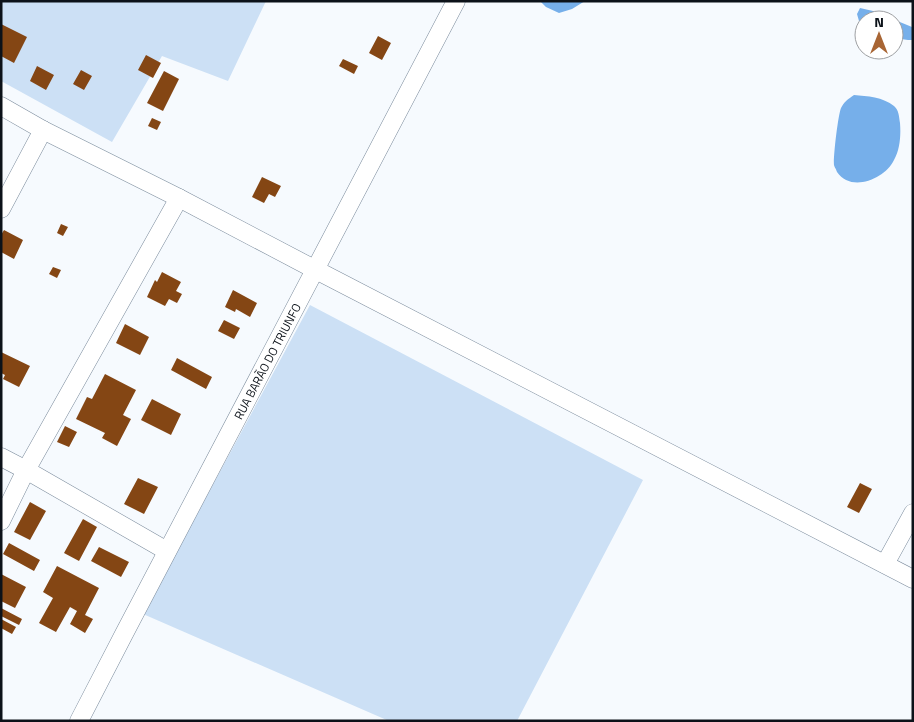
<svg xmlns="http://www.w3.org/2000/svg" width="914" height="722" viewBox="0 0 914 722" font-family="'Titillium Web',sans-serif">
<rect width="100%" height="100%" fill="#f6fafe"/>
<path fill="#cce0f5" d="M 1,1 L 266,1 L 228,81 L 162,56 L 112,142 L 1,81 Z
M 310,305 L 643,480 L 517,721 L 389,721 L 143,614 Z"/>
<path fill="#76afea" d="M 540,1 L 585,1 L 572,9 L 559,13 L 546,7 Z
M 860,8 L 873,11 L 912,27 L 913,40 L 908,40 L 894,38 L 894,20 L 864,20 L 864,25 L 859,21 L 857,14 Z
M 854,95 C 867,96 883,97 894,106 C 899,110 899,117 900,123 C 901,135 900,150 894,160 C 885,179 851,193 837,172 C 837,171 834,166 834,165 C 833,159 838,115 841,108 C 844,102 848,99 854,95 Z"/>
<path fill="#844614" d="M 1,24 L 27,37 L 14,63 L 1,56 Z
M 378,36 L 391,43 L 382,60 L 369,53 Z
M 146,55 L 161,63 L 153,78 L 138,70 Z
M 343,59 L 358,66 L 354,74 L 339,66 Z
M 37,66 L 54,75 L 46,90 L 30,81 Z
M 81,70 L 92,76 L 84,90 L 73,84 Z
M 164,71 L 179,79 L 163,111 L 147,103 Z
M 152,118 L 161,122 L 157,130 L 148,126 Z
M 262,177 L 281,186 L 275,197 L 269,194 L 264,203 L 252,197 Z
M 61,224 L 68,227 L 63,236 L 57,233 Z
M 4,230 L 23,240 L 14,259 L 1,252 L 1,235 Z
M 53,267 L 61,270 L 57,278 L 49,274 Z
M 162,272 L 181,282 L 176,291 L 182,294 L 177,303 L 169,299 L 165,306 L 147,297 L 155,280 L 157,282 Z
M 233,290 L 257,303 L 250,317 L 236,309 L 235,312 L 225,307 Z
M 224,320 L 240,328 L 234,339 L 218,331 Z
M 125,324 L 149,337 L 140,355 L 116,343 Z
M 1,352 L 30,366 L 19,387 L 3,379 L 5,375 L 1,373 Z
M 177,358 L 212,377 L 206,389 L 171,370 Z
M 105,374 L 136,390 L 123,415 L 131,419 L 117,446 L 102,438 L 105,433 L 76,419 L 87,397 L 92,399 Z
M 152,399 L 181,414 L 171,435 L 141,420 Z
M 65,426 L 77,432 L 69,447 L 57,442 Z
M 138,478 L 158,487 L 144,514 L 124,504 Z
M 860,483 L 872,489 L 859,513 L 847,507 Z
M 30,502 L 46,511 L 30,540 L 14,532 Z
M 83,519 L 97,527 L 79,561 L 64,553 Z
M 9,543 L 40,560 L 34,571 L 3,554 Z
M 99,547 L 129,562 L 121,577 L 91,561 Z
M 57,566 L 99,588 L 85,615 L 93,619 L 85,633 L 70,624 L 77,611 L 70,607 L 56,632 L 39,623 L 53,598 L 43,592 Z
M 1,574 L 26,587 L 15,608 L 1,601 Z
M 1,608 L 22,619 L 19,625 L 1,616 Z
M 1,619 L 16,627 L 12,634 L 1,628 Z"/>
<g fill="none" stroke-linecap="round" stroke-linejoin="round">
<defs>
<g id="street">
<path d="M 1,106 L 43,130 L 179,198 L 316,270 L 913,579"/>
<path d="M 1,209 L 43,130"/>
<path d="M 1,457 L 26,470 L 167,551"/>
<path d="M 1,521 L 26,470 L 179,198"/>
<path d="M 885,564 L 913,513"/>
<path id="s1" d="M 79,721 C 203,480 331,241 456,1"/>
</g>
</defs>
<use href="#street" stroke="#7b8b9c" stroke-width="19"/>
<use href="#street" stroke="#fff" stroke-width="18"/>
</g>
<g text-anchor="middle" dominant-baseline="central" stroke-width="5" stroke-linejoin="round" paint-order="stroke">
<g font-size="12" fill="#0c1219" stroke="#fff">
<text stroke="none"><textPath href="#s1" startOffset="406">RUA BARÃO DO TRIUNFO</textPath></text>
</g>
</g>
<rect width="914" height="722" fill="none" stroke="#0c1219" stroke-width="5"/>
<g transform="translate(879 35)"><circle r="24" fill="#ffffff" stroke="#9ea0a3"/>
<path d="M0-4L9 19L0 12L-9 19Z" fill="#a86534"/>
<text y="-8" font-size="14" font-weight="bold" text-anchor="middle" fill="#0c1219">N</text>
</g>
</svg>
